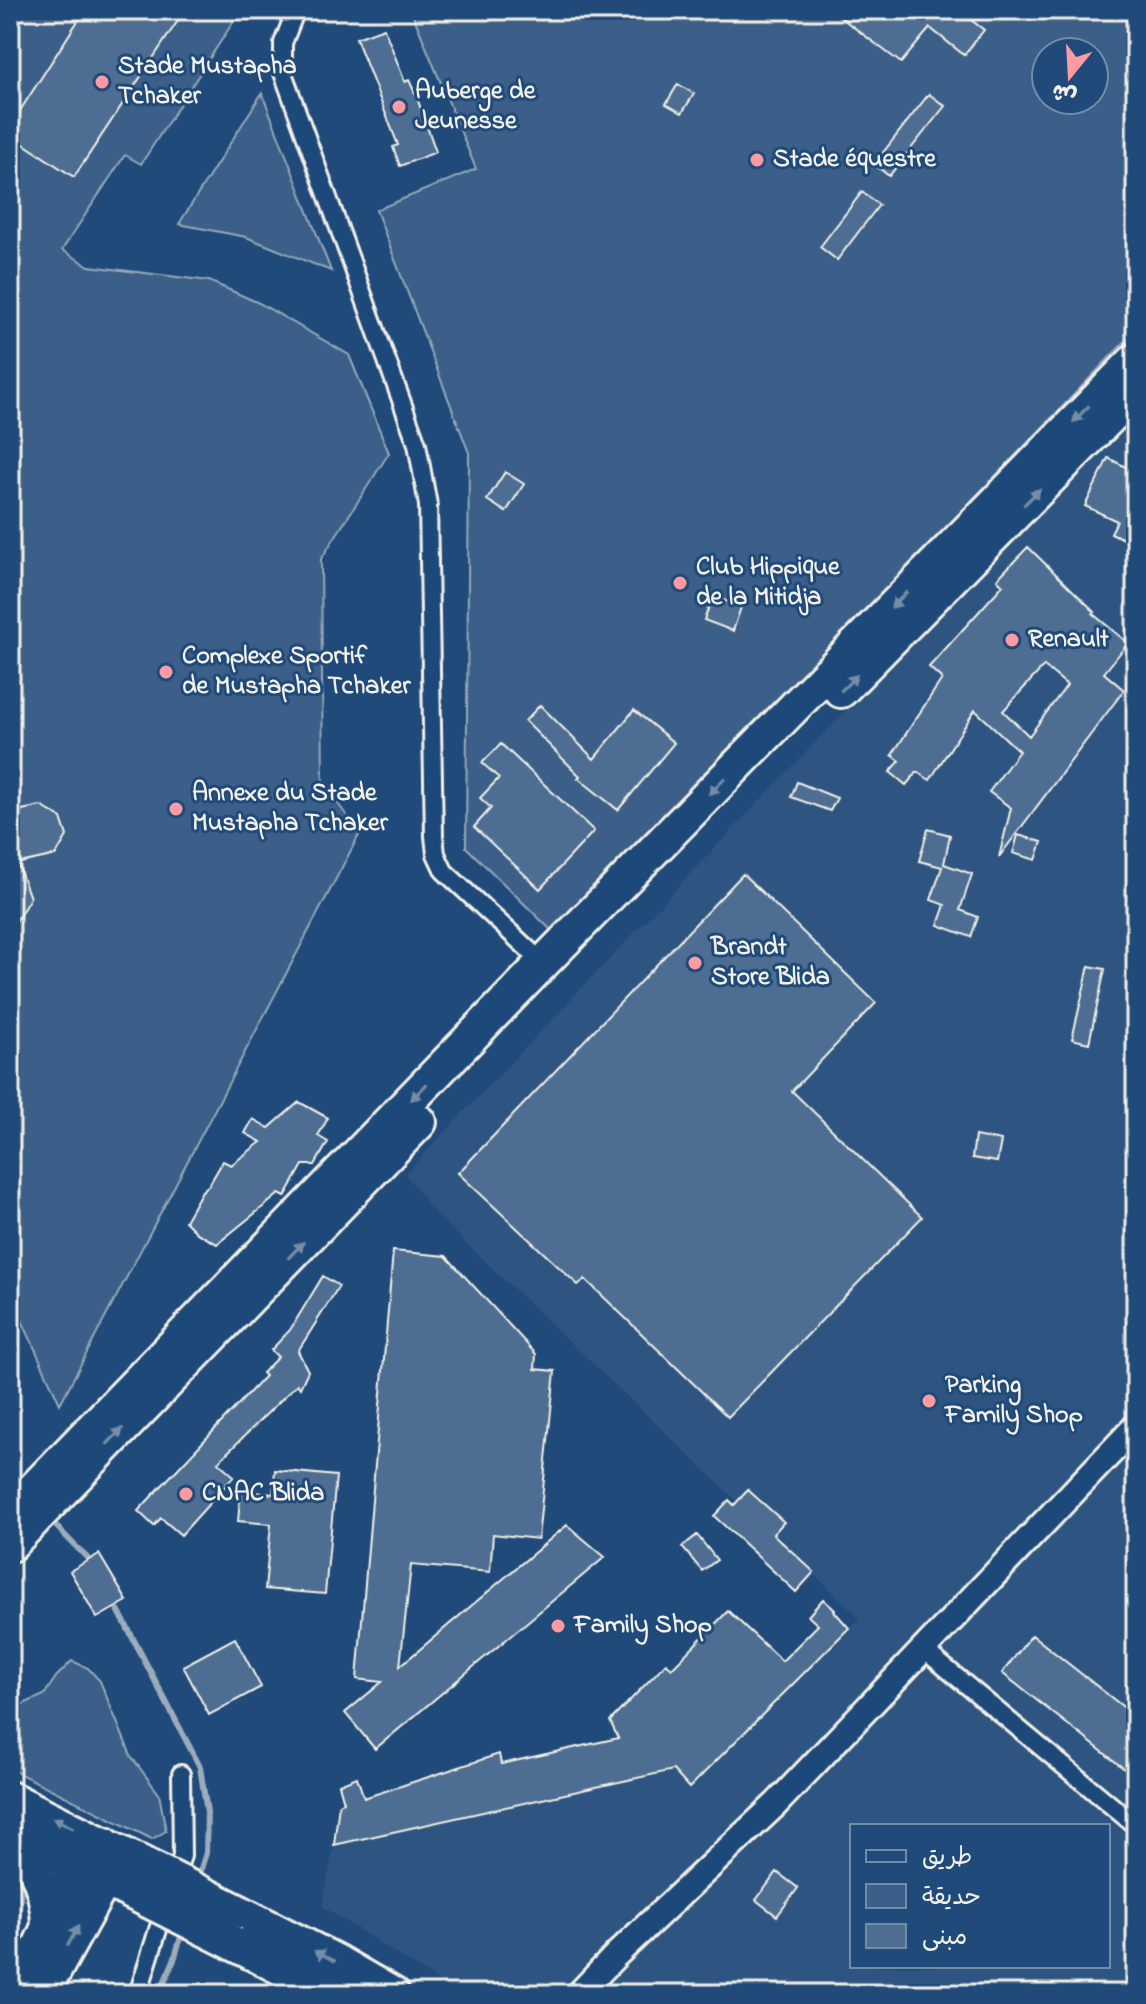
<svg xmlns="http://www.w3.org/2000/svg" width="1146" height="2004" viewBox="0 0 1146 2004" font-family="'Indie Flower','Playpen Sans Arabic',sans-serif">
<rect width="100%" height="100%" fill="#1f4a7a"/>
<filter id="ink" filterUnits="userSpaceOnUse"><feTurbulence type="fractalNoise" baseFrequency=".0125" numOctaves="2"/><feDisplacementMap in="SourceGraphic" scale="16" xChannelSelector="R" yChannelSelector="G"/><feConvolveMatrix kernelMatrix="1 2 1 2 8 2 1 2 1" color-interpolation-filters="sRGB"/></filter>
<g filter="url(#ink)">
<path fill="#2d5581" fill-rule="evenodd" d="M 1136,405 L 1136,1994 L 458,1994 L 322,1906 L 334,1845 L 673,1770 L 690,1787 L 860,1618 L 433,1212 L 405,1174 ZM 852,1826 L 1108,1826 L 1108,1966 L 852,1966 Z"/>
<path fill="#3a5f88" stroke="#97a8b8" stroke-width="2" fill-rule="evenodd" d="M 10,10 L 241,10 L 141,164 L 125,155 L 62,250 L 89,266 L 209,281 L 259,303 L 349,355 L 389,453 L 321,559 L 323,784 L 360,833 L 60,1404 L 10,1294 Z
M 411,10 L 1136,10 L 1136,330 L 737,745 L 552,931 L 466,847 L 469,453 L 376,210 L 476,169 ZM 1046,52 L 1094,52 L 1094,100 L 1046,100 Z
M 262,93 L 331,271 L 246,237 L 179,224 Z
M 72,1661 L 88,1668 L 100,1681 L 131,1756 L 159,1794 L 166,1831 L 152,1839 L 10,1769 L 10,1710 L 44,1695 L 56,1677 Z
M 10,1871 L 23,1888 L 18,1944 L 10,1968 Z"/>
<g fill="none" stroke-linecap="round" stroke-linejoin="round">
<path stroke="#9cacbb" stroke-width="6" d="M 10,1475 L 18,1488
M 49,1519 L 94,1565
M 113,1600 L 200,1767 L 207,1812 L 206,1853 L 197,1881
M 159,1994 L 174,1960 L 183,1930"/>
</g>
<path fill="#4d6e92" stroke="#f4f1e8" stroke-width="2" fill-rule="evenodd" d="M 85,10 L 185,10 L 74,177 L 10,135 L 10,126 Z
M 831,10 L 958,10 L 984,30 L 964,55 L 930,28 L 901,63 Z
M 384,28 L 405,82 L 409,80 L 416,95 L 436,152 L 400,166 L 393,147 L 398,145 L 356,38 Z
M 678,84 L 694,94 L 682,113 L 666,104 Z
M 929,94 L 945,106 L 889,176 L 874,164 Z
M 862,192 L 879,205 L 837,260 L 820,247 Z
M 1108,458 L 1136,472 L 1136,545 L 1111,533 L 1117,521 L 1085,506 Z
M 505,472 L 524,484 L 506,512 L 487,500 Z
M 1028,547 L 1095,612 L 1093,614 L 1128,643 L 1104,673 L 1124,690 L 999,857 L 1011,808 L 989,792 L 1019,751 L 975,710 L 930,780 L 917,772 L 906,785 L 890,772 L 900,761 L 892,755 L 942,679 L 929,667 L 1003,585 L 997,579 ZM 1044,666 L 1067,685 L 1029,736 L 1003,711 Z
M 713,596 L 741,607 L 733,631 L 704,620 Z
M 540,705 L 594,759 L 634,710 L 674,743 L 618,810 L 578,778 L 580,776 L 525,721 Z
M 501,744 L 594,831 L 540,889 L 474,827 L 491,808 L 480,798 L 499,778 L 482,763 Z
M 797,782 L 837,798 L 830,811 L 791,797 Z
M 41,806 L 61,818 L 67,836 L 56,855 L 20,863 L 10,828 L 22,810 Z
M 928,829 L 950,835 L 944,864 L 972,874 L 960,910 L 978,917 L 971,937 L 938,925 L 945,905 L 931,900 L 942,867 L 919,861 Z
M 1018,835 L 1042,842 L 1036,860 L 1013,853 Z
M 10,849 L 12,849 L 30,898 L 10,931 Z
M 743,874 L 876,1003 L 792,1091 L 922,1217 L 728,1417 L 585,1279 L 578,1285 L 458,1173 Z
M 1089,966 L 1105,969 L 1089,1043 L 1072,1039 Z
M 299,1102 L 328,1118 L 318,1136 L 328,1142 L 315,1165 L 303,1165 L 285,1197 L 279,1194 L 217,1244 L 197,1233 L 185,1221 L 202,1191 L 209,1185 L 223,1161 L 231,1165 L 261,1142 L 245,1133 L 253,1119 L 269,1128 Z
M 975,1136 L 1001,1141 L 997,1162 L 972,1158 Z
M 393,1251 L 446,1256 L 536,1354 L 535,1369 L 555,1371 L 538,1539 L 493,1534 L 490,1572 L 411,1565 L 400,1666 L 567,1525 L 605,1557 L 375,1749 L 345,1713 L 382,1682 L 357,1679 Z
M 323,1276 L 339,1286 L 298,1351 L 308,1371 L 300,1388 L 297,1384 L 218,1462 L 234,1476 L 181,1535 L 161,1518 L 154,1526 L 138,1511 L 265,1376 L 262,1373 L 278,1357 L 271,1350 L 290,1330 Z
M 275,1470 L 336,1476 L 325,1594 L 265,1589 L 271,1524 L 238,1521 L 241,1491 L 273,1494 Z
M 748,1490 L 784,1522 L 773,1534 L 814,1572 L 796,1592 L 714,1516 L 729,1500 L 734,1505 Z
M 697,1535 L 717,1560 L 702,1571 L 682,1547 Z
M 99,1554 L 127,1601 L 97,1618 L 70,1571 Z
M 823,1599 L 835,1610 L 834,1611 L 849,1628 L 689,1788 L 673,1770 L 334,1845 L 339,1804 L 344,1802 L 339,1784 L 357,1777 L 364,1798 L 499,1754 L 501,1764 L 618,1738 L 610,1721 L 666,1663 L 672,1668 L 728,1611 L 782,1661 L 818,1625 L 808,1616 Z
M 1032,1635 L 1136,1717 L 1136,1778 L 1002,1673 Z
M 235,1638 L 261,1687 L 209,1715 L 183,1666 Z
M 777,1872 L 798,1888 L 777,1916 L 756,1900 Z"/>
<g fill="none" stroke-linecap="round" stroke-linejoin="round">
<defs>
<path id="street" d="M 296,10 L 283,43 L 283,73 L 417,444 L 428,505 L 434,836 L 436,854 L 444,871 L 543,963
M 923,1649 L 1136,1826
M 173,1882 L 182,1856 L 181,1774
M 138,1994 L 166,1904"/>
<path id="secondary" d="M 579,1994 L 616,1955 L 776,1804 L 1136,1426"/>
<path id="highway" d="M 841,691 L 1136,391
M 10,1513 L 543,963 L 1136,359
M 10,1545 L 420,1122
M 10,1798 L 158,1871
M 10,1833 L 148,1901
M 12,1837 C 36,1863 47,1890 48,1925
M 240,1912 L 336,1961 L 393,1994
M 234,1944 L 331,1994
M 12,1994 L 38,1949 L 75,1866 L 105,1844
M 42,1994 L 105,1880 L 105,1844"/>
</defs>
<use href="#street" stroke="#f4f1e8" stroke-width="22"/>
<use href="#secondary" stroke="#f4f1e8" stroke-width="30"/>
<use href="#highway" stroke="#f4f1e8" stroke-width="38"/>
<use href="#street" stroke="#1f4a7a" stroke-width="16"/>
<use href="#secondary" stroke="#1f4a7a" stroke-width="24"/>
<use href="#highway" stroke="#1f4a7a" stroke-width="32"/>
<defs>
<path id="highway-bridge" d="M 158,1871 L 240,1912
M 148,1901 L 234,1944"/>
</defs>
<use href="#highway-bridge" stroke="#f4f1e8" stroke-width="38" stroke-linecap="butt"/>
<use href="#highway-bridge" stroke="#1f4a7a" stroke-width="32"/>
</g>
<defs><path id="oneway-solid" d="M-6-.8H1V-3.2L6.5 0L1 3.2V.8H-6Z" transform="scale(2)"/></defs>
<g fill="#748da6">
<use href="#oneway-solid" transform="translate(1081 414) rotate(134)"/>
<use href="#oneway-solid" transform="translate(1032 497) rotate(-45)"/>
<use href="#oneway-solid" transform="translate(899 600) rotate(134)"/>
<use href="#oneway-solid" transform="translate(849 683) rotate(-45)"/>
<use href="#oneway-solid" transform="translate(717 786) rotate(134)"/>
<use href="#oneway-solid" transform="translate(419 1092) rotate(134)"/>
<use href="#oneway-solid" transform="translate(296 1250) rotate(-46)"/>
<use href="#oneway-solid" transform="translate(115 1436) rotate(-46)"/>
<use href="#oneway-solid" transform="translate(63 1823) rotate(-154)"/>
<use href="#oneway-solid" transform="translate(73 1936) rotate(-61)"/>
<use href="#oneway-solid" transform="translate(325 1956) rotate(-153)"/>
</g>
</g>
<g fill="#ff9aa2" stroke="#1f4a7a" stroke-width="3">
<circle cx="102" cy="82" r="8"/>
<circle cx="399" cy="107" r="8"/>
<circle cx="757" cy="160" r="8"/>
<circle cx="680" cy="583" r="8"/>
<circle cx="1012" cy="640" r="8"/>
<circle cx="166" cy="672" r="8"/>
<circle cx="176" cy="809" r="8"/>
<circle cx="695" cy="963" r="8"/>
<circle cx="929" cy="1401" r="8"/>
<circle cx="186" cy="1494" r="8"/>
<circle cx="558" cy="1626" r="8"/>
</g>
<g text-anchor="middle" dominant-baseline="central" stroke-width="6" stroke-linejoin="round" paint-order="stroke">
<g font-size="26" font-weight="bold" fill="#f4f1e8" stroke="#1f4a7a" text-anchor="start">
<text x="118" y="67">Stade Mustapha<tspan x="118" dy="30">Tchaker</tspan></text>
<text x="415" y="92">Auberge de<tspan x="415" dy="30">Jeunesse</tspan></text>
<text x="773" y="160">Stade équestre</text>
<text x="696" y="568">Club Hippique<tspan x="696" dy="30">de la Mitidja</tspan></text>
<text x="1028" y="640">Renault</text>
<text x="182" y="657">Complexe Sportif<tspan x="182" dy="30">de Mustapha Tchaker</tspan></text>
<text x="192" y="794">Annexe du Stade<tspan x="192" dy="30">Mustapha Tchaker</tspan></text>
<text x="711" y="948">Brandt<tspan x="711" dy="30">Store Blida</tspan></text>
<text x="945" y="1386">Parking<tspan x="945" dy="30">Family Shop</tspan></text>
<text x="202" y="1494">CNAC Blida</text>
<text x="574" y="1626">Family Shop</text>
</g>
</g>
<rect width="1146" height="2004" fill="none" stroke="#1f4a7a" stroke-width="40"/>
<rect x="20" y="20" width="1106" height="1964" fill="none" stroke="#f4f1e8" stroke-width="3" filter="url(#ink)"/>
<rect x="850" y="1824" width="260" height="144" fill="#1f4a7a" stroke="#748da6" stroke-width="2"/>
<rect x="866" y="1850" width="40" height="12" fill="#1f4a7a" stroke="#748da6" stroke-width="2"/>
<text x="922" y="1864" font-size="24" fill="#f4f1e8">طريق</text>
<rect x="866" y="1884" width="40" height="24" fill="#3a5f88" stroke="#748da6" stroke-width="2"/>
<text x="922" y="1904" font-size="24" fill="#f4f1e8">حديقة</text>
<rect x="866" y="1924" width="40" height="24" fill="#4d6e92" stroke="#748da6" stroke-width="2"/>
<text x="922" y="1944" font-size="24" fill="#f4f1e8">مبنى</text>
<g transform="translate(1070 76) rotate(198)"><circle r="38" fill="#1f4a7a" stroke="#748da6" stroke-width="2"/>
<path d="M0-6L14 30L0 20L-14 30Z" fill="#ff9aa2"/>
<text y="-12" font-size="22" font-weight="bold" text-anchor="middle" fill="#f4f1e8">ش</text>
</g>
</svg>
